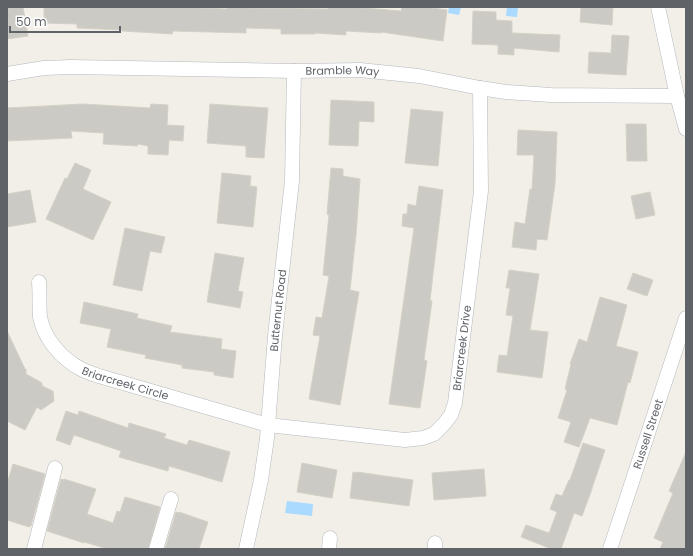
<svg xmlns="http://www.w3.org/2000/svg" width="693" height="556" viewBox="0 0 693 556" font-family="Poppins,sans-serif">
<rect width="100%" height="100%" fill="#f1efe8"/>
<path fill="#aadaff" d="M 449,7 L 461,7 L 459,15 L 448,13 Z
M 507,7 L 518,7 L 517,17 L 506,16 Z
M 287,501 L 313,504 L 312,516 L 285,513 Z"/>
<path fill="#cccac5" stroke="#d6d1c6" d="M 7,7 L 23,7 L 28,36 L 7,39 Z
M 44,7 L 174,7 L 227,9 L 227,7 L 247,7 L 247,8 L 328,9 L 328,7 L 352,7 L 401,11 L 402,7 L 424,7 L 447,10 L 443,41 L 381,32 L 381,33 L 346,31 L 346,35 L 315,33 L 315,34 L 281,34 L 281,29 L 246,28 L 246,33 L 173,31 L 172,34 L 122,31 L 122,30 L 77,28 L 77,24 L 44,23 Z
M 581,7 L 613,7 L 612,25 L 580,22 Z
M 473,11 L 496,12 L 496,20 L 512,21 L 512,33 L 560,35 L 559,52 L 514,48 L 514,55 L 498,54 L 498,45 L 472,44 Z
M 612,35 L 629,36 L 626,75 L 588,73 L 589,52 L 611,53 Z
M 331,100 L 374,102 L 374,122 L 359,121 L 358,146 L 329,145 Z
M 83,104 L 150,108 L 151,104 L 168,105 L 167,125 L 184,126 L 183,141 L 169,140 L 168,155 L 148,154 L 148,146 L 138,144 L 137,146 L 103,144 L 104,133 L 71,131 L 72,138 L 7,141 L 7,108 Z
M 210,104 L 268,108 L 264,158 L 246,157 L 246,146 L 207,143 Z
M 411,109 L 443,112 L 438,166 L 405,163 Z
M 626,124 L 646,124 L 647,161 L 627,161 Z
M 518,130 L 557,132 L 555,184 L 547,240 L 537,239 L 536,250 L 512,247 L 515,222 L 525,224 L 530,189 L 532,189 L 534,155 L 517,155 Z
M 75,163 L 91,170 L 83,189 L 111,202 L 93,240 L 46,219 L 65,178 L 67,179 Z
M 331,168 L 343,169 L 343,176 L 360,179 L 356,235 L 350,290 L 359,292 L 340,405 L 309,399 L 320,336 L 313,335 L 316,317 L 322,318 L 329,276 L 323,275 L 329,215 L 327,214 Z
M 222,173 L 251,176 L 250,186 L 257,187 L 253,227 L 217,223 Z
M 419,186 L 443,190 L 430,300 L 432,301 L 424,360 L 427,361 L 420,408 L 389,404 L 414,228 L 402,226 L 403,214 L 407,214 L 408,204 L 416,206 Z
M 30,190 L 36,222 L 7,227 L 7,194 Z
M 650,192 L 655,215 L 636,219 L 631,196 Z
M 125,228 L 165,237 L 161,253 L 150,251 L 142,291 L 113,285 Z
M 215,253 L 244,258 L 238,291 L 243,292 L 240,308 L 207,302 Z
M 509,270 L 539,274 L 530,330 L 548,332 L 542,378 L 497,372 L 499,355 L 507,356 L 513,316 L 506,315 L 510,288 L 506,288 Z
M 633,273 L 653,280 L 647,296 L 627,289 Z
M 600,297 L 627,305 L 616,346 L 638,352 L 630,383 L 628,382 L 617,425 L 590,418 L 579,447 L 564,442 L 571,422 L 558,418 L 567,390 L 565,389 L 571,364 L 570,364 L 579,339 L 587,342 Z
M 84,302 L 138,314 L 137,318 L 172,326 L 170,332 L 222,339 L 221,349 L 236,351 L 233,378 L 214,375 L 214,372 L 182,368 L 182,365 L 145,358 L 146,355 L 107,347 L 111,329 L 80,323 Z
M 7,331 L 25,369 L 26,369 L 26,374 L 42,383 L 42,386 L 53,391 L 54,401 L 41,410 L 37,407 L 25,430 L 7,421 Z
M 66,411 L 78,415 L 79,411 L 128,428 L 129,423 L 166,434 L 164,438 L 187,445 L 189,440 L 230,452 L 222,482 L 169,466 L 168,471 L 119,457 L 121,451 L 74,435 L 70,445 L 56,440 Z
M 583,443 L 605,450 L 592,488 L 592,489 L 582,516 L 574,513 L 561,549 L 552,549 L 521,537 L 526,525 L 549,533 L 557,512 L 550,509 L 556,494 L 562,496 L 569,480 L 570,480 Z
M 686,452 L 686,549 L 660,549 L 663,542 L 654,538 L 673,493 L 669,491 Z
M 302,463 L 337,470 L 332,498 L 297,492 Z
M 13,464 L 45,474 L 31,526 L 30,526 L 29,527 L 7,520 L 7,484 Z
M 484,469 L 486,496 L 434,500 L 432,473 Z
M 353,472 L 356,473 L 357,472 L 413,480 L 409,506 L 350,498 Z
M 61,479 L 64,480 L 64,479 L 96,489 L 87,514 L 113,523 L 117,511 L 120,512 L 125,497 L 160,507 L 148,549 L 108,549 L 84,542 L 84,543 L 47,531 Z
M 176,512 L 179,513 L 179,512 L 208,522 L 199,549 L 165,549 Z"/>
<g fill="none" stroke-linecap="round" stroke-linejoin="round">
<defs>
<g id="minor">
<path d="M 658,7 L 677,96 L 686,129"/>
<path id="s1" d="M 7,74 L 44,68 L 71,67 L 294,71 L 360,70 L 419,76 L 480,88 L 506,92 L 551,95 L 677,96"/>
<path id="s2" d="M 39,282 C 40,294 39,306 40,317 C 44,339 62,359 81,369 C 87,372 93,374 99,376 L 268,425 L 405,440 L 423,438 L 434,434 L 444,424 L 451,415 L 455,403 L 481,191 L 480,88"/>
<path d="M 34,549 L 55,468"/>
<path d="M 156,549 L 171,499"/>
<path id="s3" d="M 246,549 L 261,480 L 267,438 L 275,336 L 292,181 L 294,71"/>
<path d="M 329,549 L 330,538"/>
<path d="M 435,549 L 435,543"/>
<path id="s4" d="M 610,549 L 686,318"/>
</g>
</defs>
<use href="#minor" stroke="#b5b8bc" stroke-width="15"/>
<use href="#minor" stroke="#fff" stroke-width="14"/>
</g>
<g text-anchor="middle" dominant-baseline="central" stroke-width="3" stroke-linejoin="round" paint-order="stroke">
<g font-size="11" fill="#5f6368" stroke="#fff">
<text stroke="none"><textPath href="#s1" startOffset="336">Bramble Way</textPath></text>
<text stroke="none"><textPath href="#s3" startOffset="241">Butternut Road</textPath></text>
<text stroke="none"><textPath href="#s2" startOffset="560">Briarcreek Drive</textPath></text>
<text stroke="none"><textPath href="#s2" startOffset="150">Briarcreek Circle</textPath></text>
<text stroke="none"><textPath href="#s4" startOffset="121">Russell Street</textPath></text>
</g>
</g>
<rect width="693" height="556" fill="none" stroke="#5f6368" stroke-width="16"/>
<path d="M10 26v6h110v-6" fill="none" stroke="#5f6368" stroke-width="2"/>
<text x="16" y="26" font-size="12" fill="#5f6368" stroke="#ffffff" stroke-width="3" paint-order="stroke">50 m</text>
</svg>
